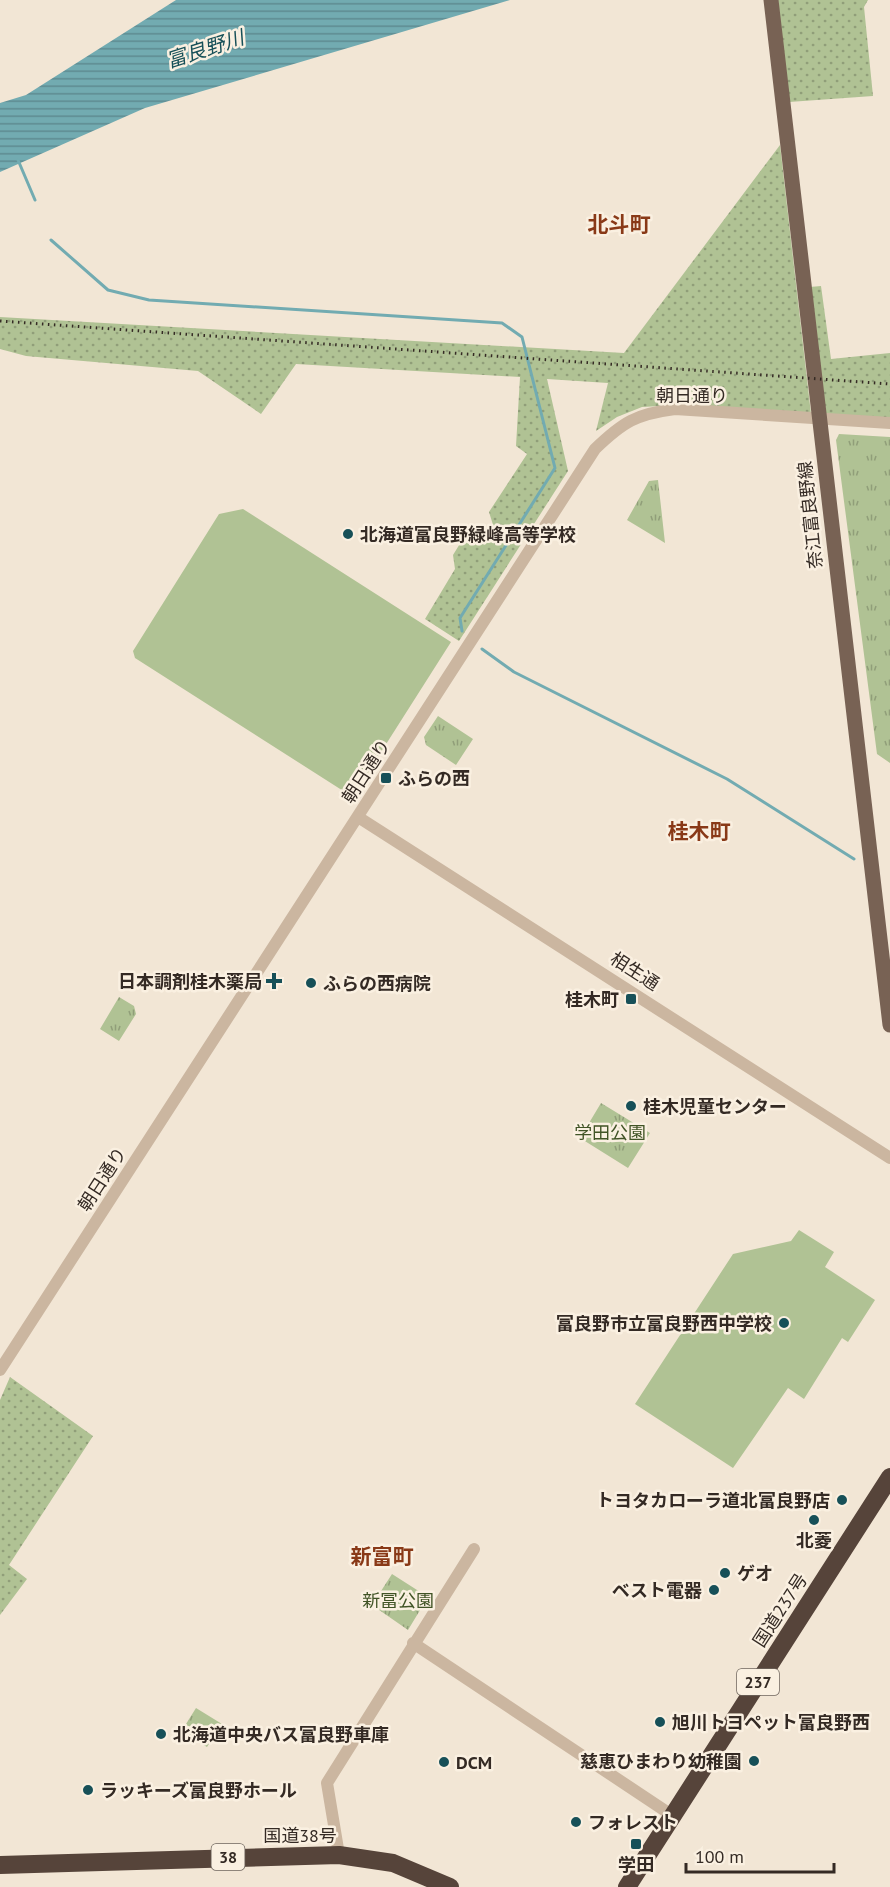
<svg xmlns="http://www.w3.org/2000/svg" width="890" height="1887" viewBox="0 0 890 1887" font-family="'PT Sans','Noto Sans JP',sans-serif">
<defs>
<pattern id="grass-dots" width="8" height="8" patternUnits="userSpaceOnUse" patternTransform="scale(1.5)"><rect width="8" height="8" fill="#b0c294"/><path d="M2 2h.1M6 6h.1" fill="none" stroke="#909e79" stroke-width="1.8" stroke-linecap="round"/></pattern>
<pattern id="park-tufts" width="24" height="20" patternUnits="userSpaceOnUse" patternTransform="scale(1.5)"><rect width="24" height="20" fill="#b0c294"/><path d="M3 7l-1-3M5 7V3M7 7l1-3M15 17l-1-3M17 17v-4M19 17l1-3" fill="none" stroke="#909e79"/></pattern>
<pattern id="water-rules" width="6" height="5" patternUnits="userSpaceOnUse" patternTransform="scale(1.5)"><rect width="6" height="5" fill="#72abb1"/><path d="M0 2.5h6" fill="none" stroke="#5e8b90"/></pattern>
</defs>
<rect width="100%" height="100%" fill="#f2e6d5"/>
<path fill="url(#grass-dots)" d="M 778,0 L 868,0 L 864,7 L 873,96 L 789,102 Z
M 780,145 L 811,414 L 678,405 L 642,407 L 617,417 L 596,431 L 608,383 L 547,379 L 568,471 L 459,641 L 425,619 L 455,569 L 453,555 L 461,542 L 494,528 L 489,512 L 527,454 L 516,446 L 520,377 L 296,364 L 261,414 L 198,371 L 26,356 L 0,349 L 0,317 L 624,353 Z
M 821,286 L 831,359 L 890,353 L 890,418 L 826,414 L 810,287 Z
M 10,1377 L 93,1436 L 9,1565 L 27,1579 L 0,1615 L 0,1400 Z"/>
<path fill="url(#park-tufts)" d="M 839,434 L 890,437 L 890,763 L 877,754 L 836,440 Z
M 658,480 L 665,543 L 627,520 L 649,481 Z
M 438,716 L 473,739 L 456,765 L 426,745 L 424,737 Z
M 119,997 L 134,1006 L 136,1014 L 119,1041 L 100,1029 Z
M 601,1103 L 650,1133 L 628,1168 L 580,1138 Z
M 392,1574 L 428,1597 L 408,1630 L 372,1605 Z
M 196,1708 L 222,1724 L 207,1747 L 181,1732 Z"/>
<path fill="#b0c294" d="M 243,509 L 451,642 L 355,793 L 348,794 L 135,658 L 133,651 L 219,514 Z
M 799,1230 L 834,1252 L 825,1267 L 875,1300 L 848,1342 L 842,1338 L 804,1399 L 788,1388 L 733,1468 L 635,1404 L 733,1254 L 791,1241 Z"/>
<path fill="url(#water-rules)" d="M 176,0 L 510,0 L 145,108 L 0,172 L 0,103 L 26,95 Z"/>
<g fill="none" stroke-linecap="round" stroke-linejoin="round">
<path stroke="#72abb1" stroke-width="3" d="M 18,160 L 35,200
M 51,240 L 108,290 L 149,300 L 502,323 L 522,337 L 555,468 L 460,618 L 462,631
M 482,649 L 514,672 L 727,779 L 854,859"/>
<path stroke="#cbb6a0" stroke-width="12" d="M 358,817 L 890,1158
M 0,1370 L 595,449 C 623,422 636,414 675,409 L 890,423
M 413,1643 L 673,1816
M 339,1855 L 327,1783 L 474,1549"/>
<path stroke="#786254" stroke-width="15" d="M 771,0 L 890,1025"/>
<path stroke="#56443a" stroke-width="18" d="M 0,1865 L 339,1855 L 393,1863 L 450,1887
M 627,1887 L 890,1477"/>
<path stroke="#342a24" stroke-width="3" stroke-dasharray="1.5 4.5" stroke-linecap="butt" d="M 0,321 L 890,384"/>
</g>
<g fill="#175058" stroke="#faf0e1" stroke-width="2">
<circle cx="348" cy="534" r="6"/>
<rect x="380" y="772" width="12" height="12" rx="3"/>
<path d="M271 972h6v6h6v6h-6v6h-6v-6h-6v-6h6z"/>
<circle cx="311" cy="983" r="6"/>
<rect x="625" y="993" width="12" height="12" rx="3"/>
<circle cx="631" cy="1106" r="6"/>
<circle cx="784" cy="1323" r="6"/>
<circle cx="842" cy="1500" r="6"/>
<circle cx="814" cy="1520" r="6"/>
<circle cx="725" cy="1573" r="6"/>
<circle cx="714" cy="1590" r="6"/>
<circle cx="660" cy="1722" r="6"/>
<circle cx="161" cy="1734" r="6"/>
<circle cx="754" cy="1761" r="6"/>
<circle cx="444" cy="1762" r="6"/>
<circle cx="88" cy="1790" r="6"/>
<circle cx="576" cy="1822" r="6"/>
<rect x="630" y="1838" width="12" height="12" rx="3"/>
</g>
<g text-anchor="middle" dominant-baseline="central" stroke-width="5" stroke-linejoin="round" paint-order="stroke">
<g fill="#faf0e1" stroke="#6f655d" stroke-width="1.5">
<rect x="737" y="1669" width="42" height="26" rx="4.5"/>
<rect x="211.5" y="1844" width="33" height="26" rx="4.5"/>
</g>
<g font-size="16" font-weight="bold" fill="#342a24">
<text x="758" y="1682">237</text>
<text x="228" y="1857">38</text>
</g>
<g font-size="18" fill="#342a24" stroke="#faf0e1">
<text x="692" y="395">朝日通り</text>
<text transform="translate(810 515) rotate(-96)">奈江富良野線</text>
<text transform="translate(366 771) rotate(-57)">朝日通り</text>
<text transform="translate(635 971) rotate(33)">相生通</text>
<text transform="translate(102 1179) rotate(-57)">朝日通り</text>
<text transform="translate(780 1610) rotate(-57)">国道237号</text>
<text x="300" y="1835">国道38号</text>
</g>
<g font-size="18" font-weight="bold" fill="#342a24" stroke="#faf0e1" text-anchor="start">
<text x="360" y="534">北海道富良野緑峰高等学校</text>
<text x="398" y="778">ふらの西</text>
<text x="262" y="981" text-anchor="end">日本調剤桂木薬局</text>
<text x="323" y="983">ふらの西病院</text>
<text x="619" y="999" text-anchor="end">桂木町</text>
<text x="643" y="1106">桂木児童センター</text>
<text x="772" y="1323" text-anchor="end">富良野市立富良野西中学校</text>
<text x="830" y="1500" text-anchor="end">トヨタカローラ道北富良野店</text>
<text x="814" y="1540" text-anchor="middle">北菱</text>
<text x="737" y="1573">ゲオ</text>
<text x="702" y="1590" text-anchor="end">ベスト電器</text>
<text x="672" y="1722">旭川トヨペット富良野西</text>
<text x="173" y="1734">北海道中央バス富良野車庫</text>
<text x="742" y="1761" text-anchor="end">慈恵ひまわり幼稚園</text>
<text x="456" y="1762">DCM</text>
<text x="100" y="1790">ラッキーズ富良野ホール</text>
<text x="588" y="1822">フォレスト</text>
<text x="636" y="1864" text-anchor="middle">学田</text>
</g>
<g font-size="18" fill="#415426" stroke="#faf0e1">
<text x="610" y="1132">学田公園</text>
<text x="398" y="1600">新冨公園</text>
</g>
<g font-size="20" font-style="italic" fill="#175058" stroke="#faf0e1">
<text transform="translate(205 49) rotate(-18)">富良野川</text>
</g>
<g font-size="21" font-weight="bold" fill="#893917" stroke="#faf0e1">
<text x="619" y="224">北斗町</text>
<text x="699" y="831">桂木町</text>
<text x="382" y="1556">新富町</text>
</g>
</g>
<path d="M686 1863v9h148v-9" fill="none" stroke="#342a24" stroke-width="3"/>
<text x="695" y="1863" font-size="18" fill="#342a24" stroke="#faf0e1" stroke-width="4.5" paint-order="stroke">100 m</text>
</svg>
